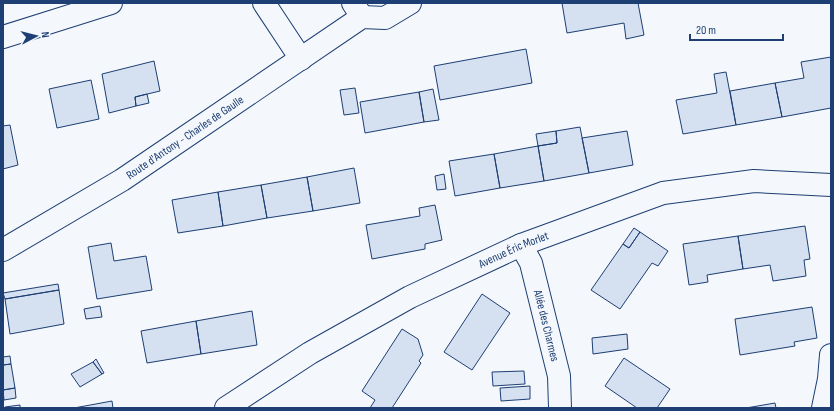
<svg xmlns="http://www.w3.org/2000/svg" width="834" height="411" viewBox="0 0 834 411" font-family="'Sofia Sans Condensed',sans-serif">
<rect width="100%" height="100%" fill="#f4f7fb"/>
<path fill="#d5e0f0" stroke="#1d3f73" d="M 562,3 L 638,3 L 644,35 L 626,39 L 624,23 L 567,33 Z
M 526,49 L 532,83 L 440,100 L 434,66 Z
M 831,57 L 831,108 L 782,117 L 775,83 L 804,78 L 801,62 Z
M 154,61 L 160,91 L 135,97 L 136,106 L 109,113 L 102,74 Z
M 726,72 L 736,125 L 683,134 L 676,100 L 717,93 L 714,74 Z
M 91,80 L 99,119 L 57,128 L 49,89 Z
M 775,83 L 782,117 L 736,125 L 730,91 Z
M 355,88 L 359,113 L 344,115 L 340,90 Z
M 433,89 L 439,120 L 424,122 L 419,92 Z
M 419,92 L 424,122 L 365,133 L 360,102 Z
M 147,94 L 149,103 L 136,106 L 135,97 Z
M 10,125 L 18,165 L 3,169 L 3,126 Z
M 580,127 L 589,173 L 544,181 L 538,146 L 557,143 L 556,131 Z
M 556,131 L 557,143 L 538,146 L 536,134 Z
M 627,131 L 633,165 L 589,173 L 582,138 Z
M 538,146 L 544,181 L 500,188 L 494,154 Z
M 494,154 L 500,188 L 455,196 L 449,161 Z
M 354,168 L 360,203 L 313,211 L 307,177 Z
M 444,174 L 446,189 L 437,190 L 435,176 Z
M 307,177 L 313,211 L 267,218 L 261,185 Z
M 261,185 L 267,218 L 223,226 L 218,192 Z
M 218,192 L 223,226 L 178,233 L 172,200 Z
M 435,205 L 442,240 L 425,244 L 425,249 L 372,259 L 366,225 L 420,216 L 419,208 Z
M 805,226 L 810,259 L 804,260 L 806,276 L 773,281 L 770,265 L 743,269 L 738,236 Z
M 634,228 L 640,232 L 629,248 L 623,244 Z
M 640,232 L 668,251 L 658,266 L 652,263 L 620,309 L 591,290 L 623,244 L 629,248 Z
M 738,236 L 743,269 L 707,275 L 708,282 L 689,285 L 683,244 Z
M 111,243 L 114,261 L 146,256 L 152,290 L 97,299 L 88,247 Z
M 58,284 L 59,290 L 5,299 L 3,293 Z
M 59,290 L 64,324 L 10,334 L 5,299 Z
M 482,294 L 510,313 L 472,370 L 444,352 Z
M 100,306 L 102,317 L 86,319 L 84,309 Z
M 812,307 L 817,338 L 794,342 L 795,346 L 740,355 L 735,319 Z
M 252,311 L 257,345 L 201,354 L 196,321 Z
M 196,321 L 201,354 L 147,363 L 141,331 Z
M 402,329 L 418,339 L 423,355 L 419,361 L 421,363 L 392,408 L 370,408 L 375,400 L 362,391 Z
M 627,334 L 628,349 L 593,354 L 592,338 Z
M 10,356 L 11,364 L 3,365 L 3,357 Z
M 624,358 L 670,389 L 657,408 L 637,408 L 605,386 Z
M 96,359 L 104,373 L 102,374 L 93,362 Z
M 93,362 L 102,374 L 80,387 L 71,374 Z
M 11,364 L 15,388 L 3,390 L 3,365 Z
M 524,371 L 525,384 L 493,386 L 492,372 Z
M 530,386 L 530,399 L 501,401 L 500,388 Z
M 15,388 L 16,398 L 4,400 L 3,390 Z
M 112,401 L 113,408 L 74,408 Z
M 775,403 L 776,408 L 746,408 Z
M 20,405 L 20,408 L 5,408 L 5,407 Z"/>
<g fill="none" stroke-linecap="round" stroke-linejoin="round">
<defs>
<g id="street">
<path d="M 264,3 L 301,59"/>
<path d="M 353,3 L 362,17"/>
<path d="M 3,37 L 111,3"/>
<path id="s1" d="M 521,245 L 531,263 L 559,376 L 560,408"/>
<path id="s2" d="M 226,408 L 310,353 L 410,297 L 521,245 L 663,193 L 754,181 L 831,185"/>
<path d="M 823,408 L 829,379 L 831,355"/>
</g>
<g id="secondary">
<path id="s3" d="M 3,250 L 122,180 L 362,17 L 385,18 L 410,3"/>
</g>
</defs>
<use href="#street" stroke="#1d3f73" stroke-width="24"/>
<use href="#secondary" stroke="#1d3f73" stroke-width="24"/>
<use href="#street" stroke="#f4f7fb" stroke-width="22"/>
<use href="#secondary" stroke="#f4f7fb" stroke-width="22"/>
</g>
<g text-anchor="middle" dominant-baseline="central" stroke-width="3" stroke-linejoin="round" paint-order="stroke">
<g font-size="12" fill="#1d3f73" stroke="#f4f7fb">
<text stroke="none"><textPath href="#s3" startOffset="214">Route d'Antony - Charles de Gaulle</textPath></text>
<text stroke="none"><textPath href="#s2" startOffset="329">Avenue Éric Morlet</textPath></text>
<text stroke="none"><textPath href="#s1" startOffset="85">Allée des Charmes</textPath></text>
</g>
</g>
<rect width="834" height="411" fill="none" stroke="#1d3f73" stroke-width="8"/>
<g transform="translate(36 36) rotate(83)" stroke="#f4f7fb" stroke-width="3" paint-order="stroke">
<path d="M0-3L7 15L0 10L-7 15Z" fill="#1d3f73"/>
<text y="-6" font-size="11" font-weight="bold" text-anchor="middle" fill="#1d3f73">N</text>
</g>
<path d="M690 34v6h93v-6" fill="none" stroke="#1d3f73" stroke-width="2"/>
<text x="696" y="34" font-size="12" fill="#1d3f73" stroke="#f4f7fb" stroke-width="3" paint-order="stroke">20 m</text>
</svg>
